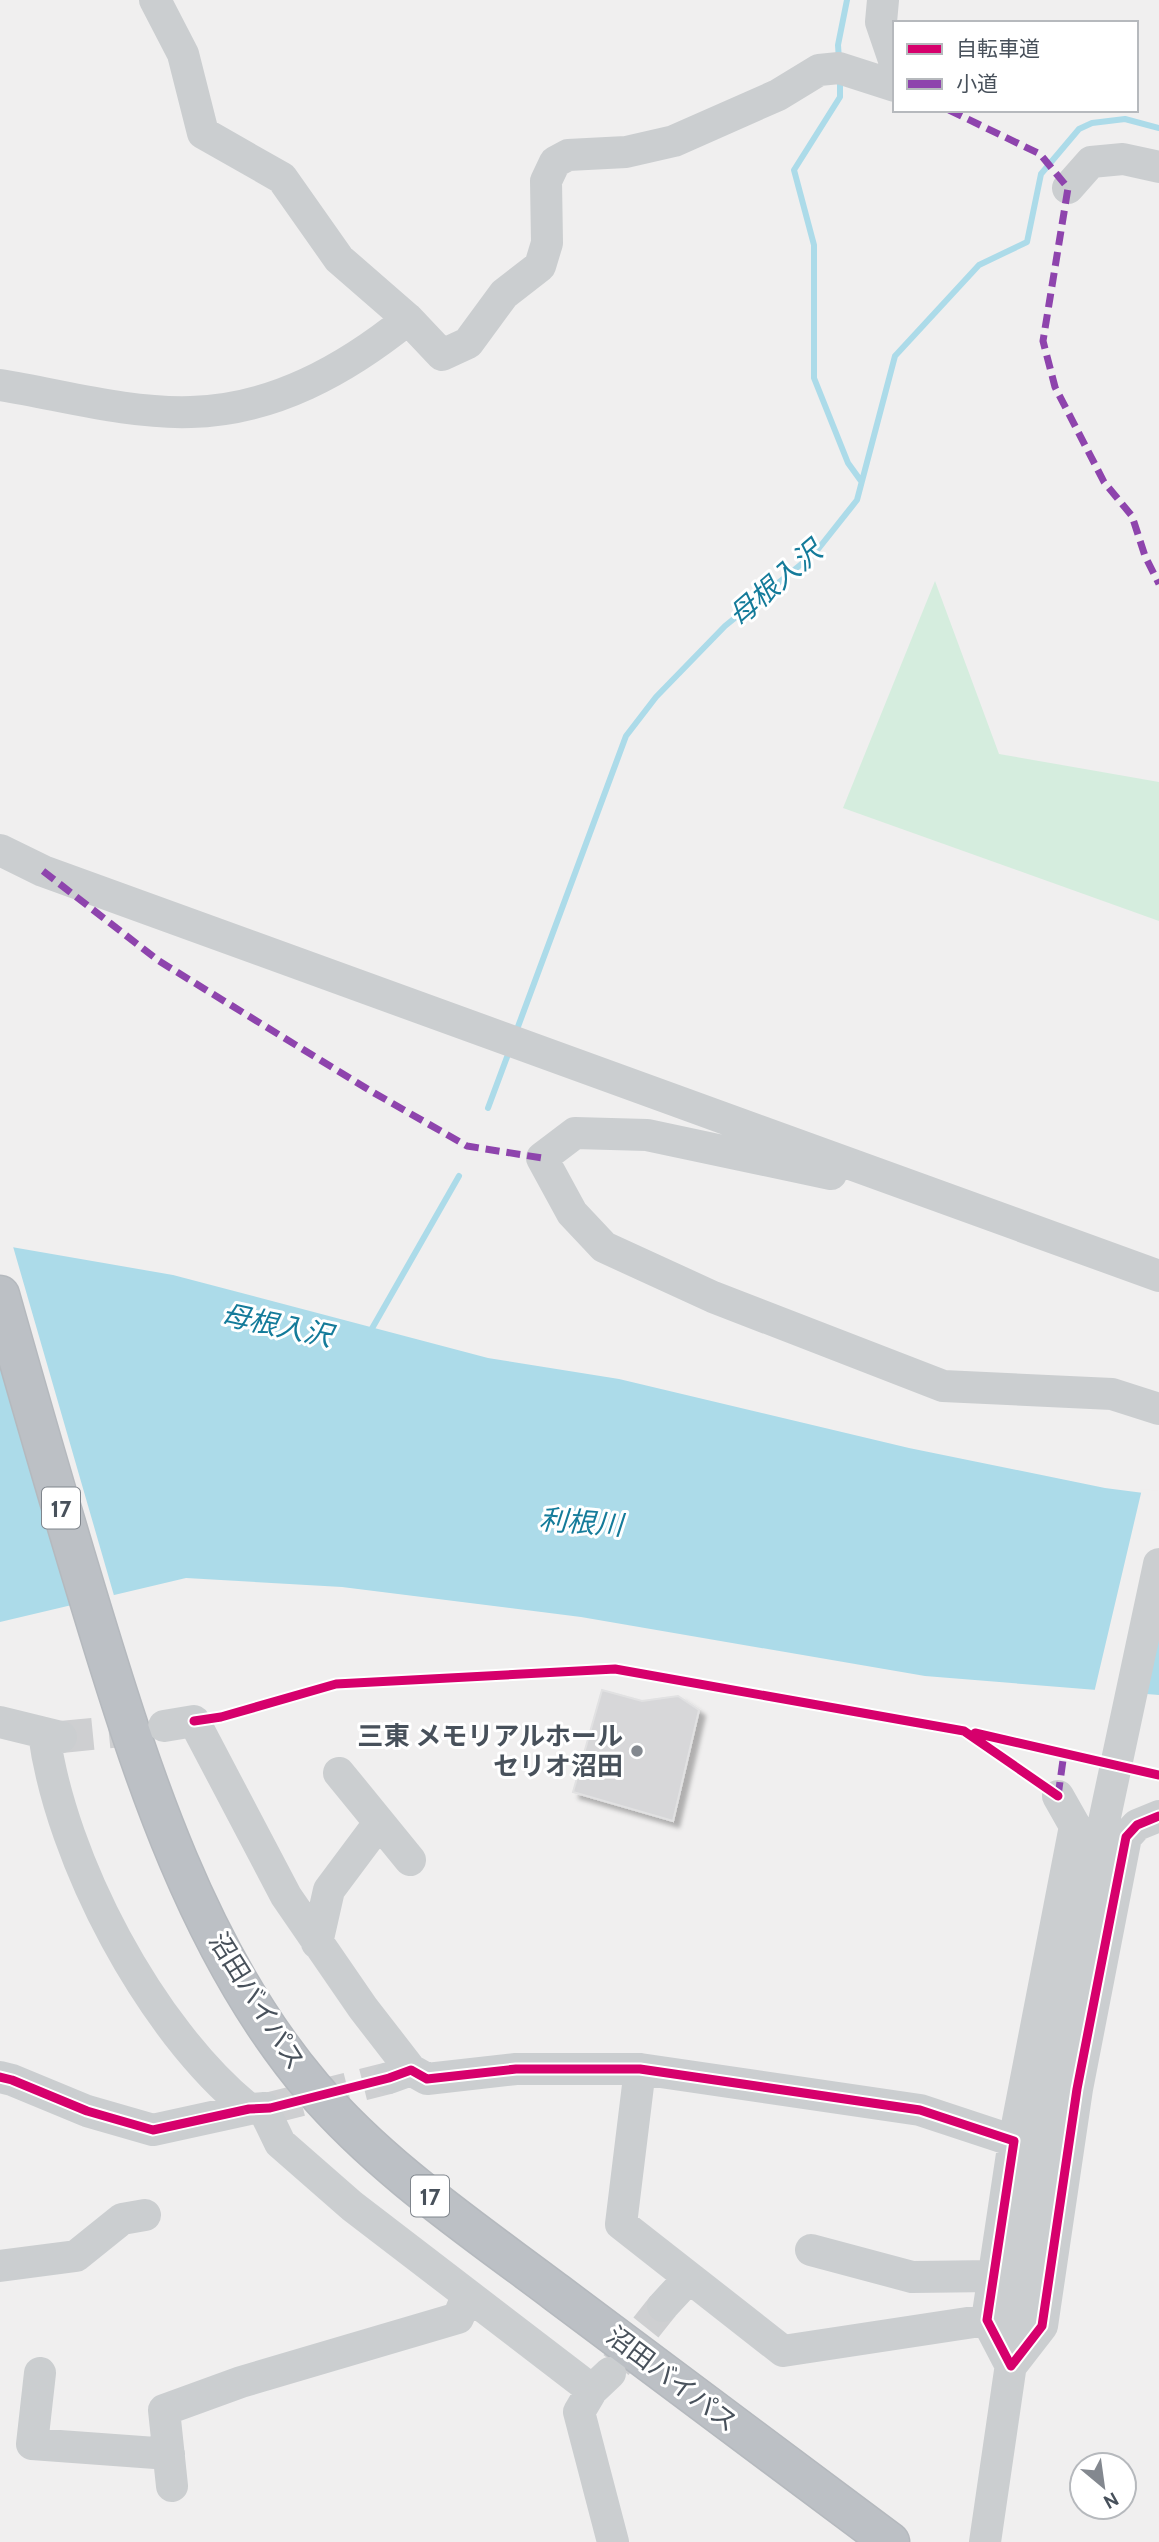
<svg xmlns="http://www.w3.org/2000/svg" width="1159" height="2542" viewBox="0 0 1159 2542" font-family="Cabin,'Noto Sans JP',sans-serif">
<defs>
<filter id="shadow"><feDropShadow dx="6" dy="6" stdDeviation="2" flood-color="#0004"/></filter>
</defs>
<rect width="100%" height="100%" fill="#f0efef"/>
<path fill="#d5edde" d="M 935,581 L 999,754 L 1159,782 L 1159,921 L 843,808 Z"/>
<path fill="#acdbe9" d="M 0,1245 L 173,1275 L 488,1358 L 619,1379 L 909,1448 L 1105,1488 L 1159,1495 L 1159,1695 L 925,1676 L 581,1617 L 342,1587 L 186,1578 L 0,1622 Z"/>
<path fill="#f0efef" d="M 0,1241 L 12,1243 L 115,1599 L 77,1608 L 0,1342 Z
M 1142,1489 L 1159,1491 L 1159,1633 L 1145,1697 L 1094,1693 Z"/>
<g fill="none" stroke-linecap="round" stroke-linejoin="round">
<path stroke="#acdbe9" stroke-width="6" d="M 839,60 L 838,45 L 847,0
M 840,78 L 840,97 L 794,170 L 814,245 L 814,378 L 848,463 L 861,481
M 516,1032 L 626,736 L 656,697 L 725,626 L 815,553 L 857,500 L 895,356 L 979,265 L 1027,242 L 1041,174 L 1079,129 L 1092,123 L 1125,119 L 1159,128
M 488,1108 L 510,1049
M 370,1332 L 459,1176"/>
</g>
<path fill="#d7d7d9" stroke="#e1e1e2" stroke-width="2" filter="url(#shadow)" d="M 602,1690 L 642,1701 L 678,1696 L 699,1710 L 673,1821 L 573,1792 Z"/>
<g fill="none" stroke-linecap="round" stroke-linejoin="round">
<path stroke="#cecfd1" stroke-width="32" stroke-dasharray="32 16" stroke-linecap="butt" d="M 61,1737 L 152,1728
M 270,2108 L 389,2078
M 616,2365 L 663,2306"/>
<defs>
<path id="highway" d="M 0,1295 C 30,1401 60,1505 92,1610 C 142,1774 199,1954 312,2087 C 381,2168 472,2229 557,2293 C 668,2376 779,2459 890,2542"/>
</defs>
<use href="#highway" stroke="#b5b9be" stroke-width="41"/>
<path stroke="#cbced0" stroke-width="32" d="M 155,0 L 183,54 L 203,133 L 282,178 L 339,259 L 408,319 L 442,355 L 468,343 L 504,294 L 540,266 L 547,243 L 546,181 L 555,162 L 568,155 L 626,152 L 674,141 L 778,95 L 819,70 L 839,68 L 895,86
M 883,0 L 881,22 L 895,63
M 1068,188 L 1091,162 L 1123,159 L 1159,167
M 0,385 C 62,395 128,414 191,412 C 273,410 345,370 408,319
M 0,850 L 43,871 L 1159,1276
M 831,1174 L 647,1135 L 575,1133 L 542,1158 L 572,1213 L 604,1247 L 713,1297 L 943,1386 L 1112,1394 L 1159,1409
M 0,1722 L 61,1737
M 164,1726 L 194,1721 L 286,1896 L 363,2008 L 411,2070
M 44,1734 C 61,1860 150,2029 249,2109
M 339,1773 L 410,1860
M 317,1943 L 329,1890 L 379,1823
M 640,2069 L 621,2224 L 783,2351 L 987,2320
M 0,2077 L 12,2080 L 87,2111 L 153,2130 L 249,2109 L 265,2108
M 389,2078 L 411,2070 L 427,2079 L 516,2069 L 640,2069 L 920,2110 L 1014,2141 L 987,2320 L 1011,2366 L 1042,2326 L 1077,2089 L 1126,1837 L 1137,1825 L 1159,1816
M 263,2108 L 280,2143 L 352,2206 L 592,2390
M 1014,2141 L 1075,1826 L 1058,1796
M 811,2250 L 912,2277 L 994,2276
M 0,2266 L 76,2256 L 122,2219 L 145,2215
M 663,2306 L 688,2279
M 40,2373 L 32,2444 L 169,2454
M 610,2373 L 592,2390 L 579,2412 L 613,2542
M 172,2486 L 164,2410 L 241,2382 L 458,2318 L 467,2296
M 985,2542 L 1044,2138 L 1077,1948 L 1159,1564"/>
<use href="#highway" stroke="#bcc0c5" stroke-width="38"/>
<path stroke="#8e44ad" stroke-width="7" stroke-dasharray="14 7" stroke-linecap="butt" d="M 949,110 L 1040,154 L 1068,188 L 1043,341 L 1055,387 L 1104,482 L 1132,516 L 1145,556 L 1159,584
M 43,871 L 159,961 L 369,1090 L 467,1146 L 542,1158
M 1058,1796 L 1064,1753"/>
<defs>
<path id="cycleway" d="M 194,1721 L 221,1717 L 336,1684 L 615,1669 L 964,1731 L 1058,1796
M 975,1733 L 1159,1775
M 0,2077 L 12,2080 L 87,2111 L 153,2130 L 249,2109 L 270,2108 L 389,2078 L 411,2070 L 427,2079 L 516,2069 L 640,2069 L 920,2110 L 1014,2141 L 987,2320 L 1011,2366 L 1042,2326 L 1077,2089 L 1126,1837 L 1137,1825 L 1159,1816"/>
</defs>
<use href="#cycleway" stroke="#fff" stroke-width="13"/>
<use href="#cycleway" stroke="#d6006c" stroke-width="9"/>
</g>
<circle fill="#83888f" stroke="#fff" stroke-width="2.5" cx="637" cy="1751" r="7"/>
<g text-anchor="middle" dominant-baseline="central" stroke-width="6" stroke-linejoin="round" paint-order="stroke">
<g fill="#fff" stroke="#7f858c" stroke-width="2">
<rect x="42" y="1487.5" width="38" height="41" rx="5"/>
<rect x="411" y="2175.5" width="38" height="41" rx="5"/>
</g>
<g font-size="24" font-weight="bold" fill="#48515b">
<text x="61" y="1508">17</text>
<text x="430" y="2196">17</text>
</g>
<g font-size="26" font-weight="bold" fill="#48515b" stroke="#fff" text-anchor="end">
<text x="623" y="1736">三東 メモリアルホール<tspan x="623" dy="30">セリオ沼田</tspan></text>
</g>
<g font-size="26" fill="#48515b" stroke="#fff">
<text transform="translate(257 2001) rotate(58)">沼田バイパス</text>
<text transform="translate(672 2379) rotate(37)">沼田バイパス</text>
</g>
<g font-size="28" font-style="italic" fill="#147b9a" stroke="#fff">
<text transform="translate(775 583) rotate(-41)">母根入沢</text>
<text transform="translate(277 1325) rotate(12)">母根入沢</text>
<text transform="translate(581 1522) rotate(4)">利根川</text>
</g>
</g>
<rect x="893" y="21" width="245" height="91" fill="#ffffff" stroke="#b6b9bd" stroke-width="2"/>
<rect x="907" y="44" width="35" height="10" fill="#d6006c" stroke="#b6b9bd" stroke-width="2"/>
<text x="956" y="56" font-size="21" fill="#48515b">自転車道</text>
<rect x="907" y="79" width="35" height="10" fill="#8e44ad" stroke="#b6b9bd" stroke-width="2"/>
<text x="956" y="91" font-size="21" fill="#48515b">小道</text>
<g transform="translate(1103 2486) rotate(151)"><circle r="33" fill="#ffffff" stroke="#b6b9bd" stroke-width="2"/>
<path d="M0-5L12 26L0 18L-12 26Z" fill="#83888f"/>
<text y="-10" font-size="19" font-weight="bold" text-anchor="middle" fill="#48515b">N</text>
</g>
</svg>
